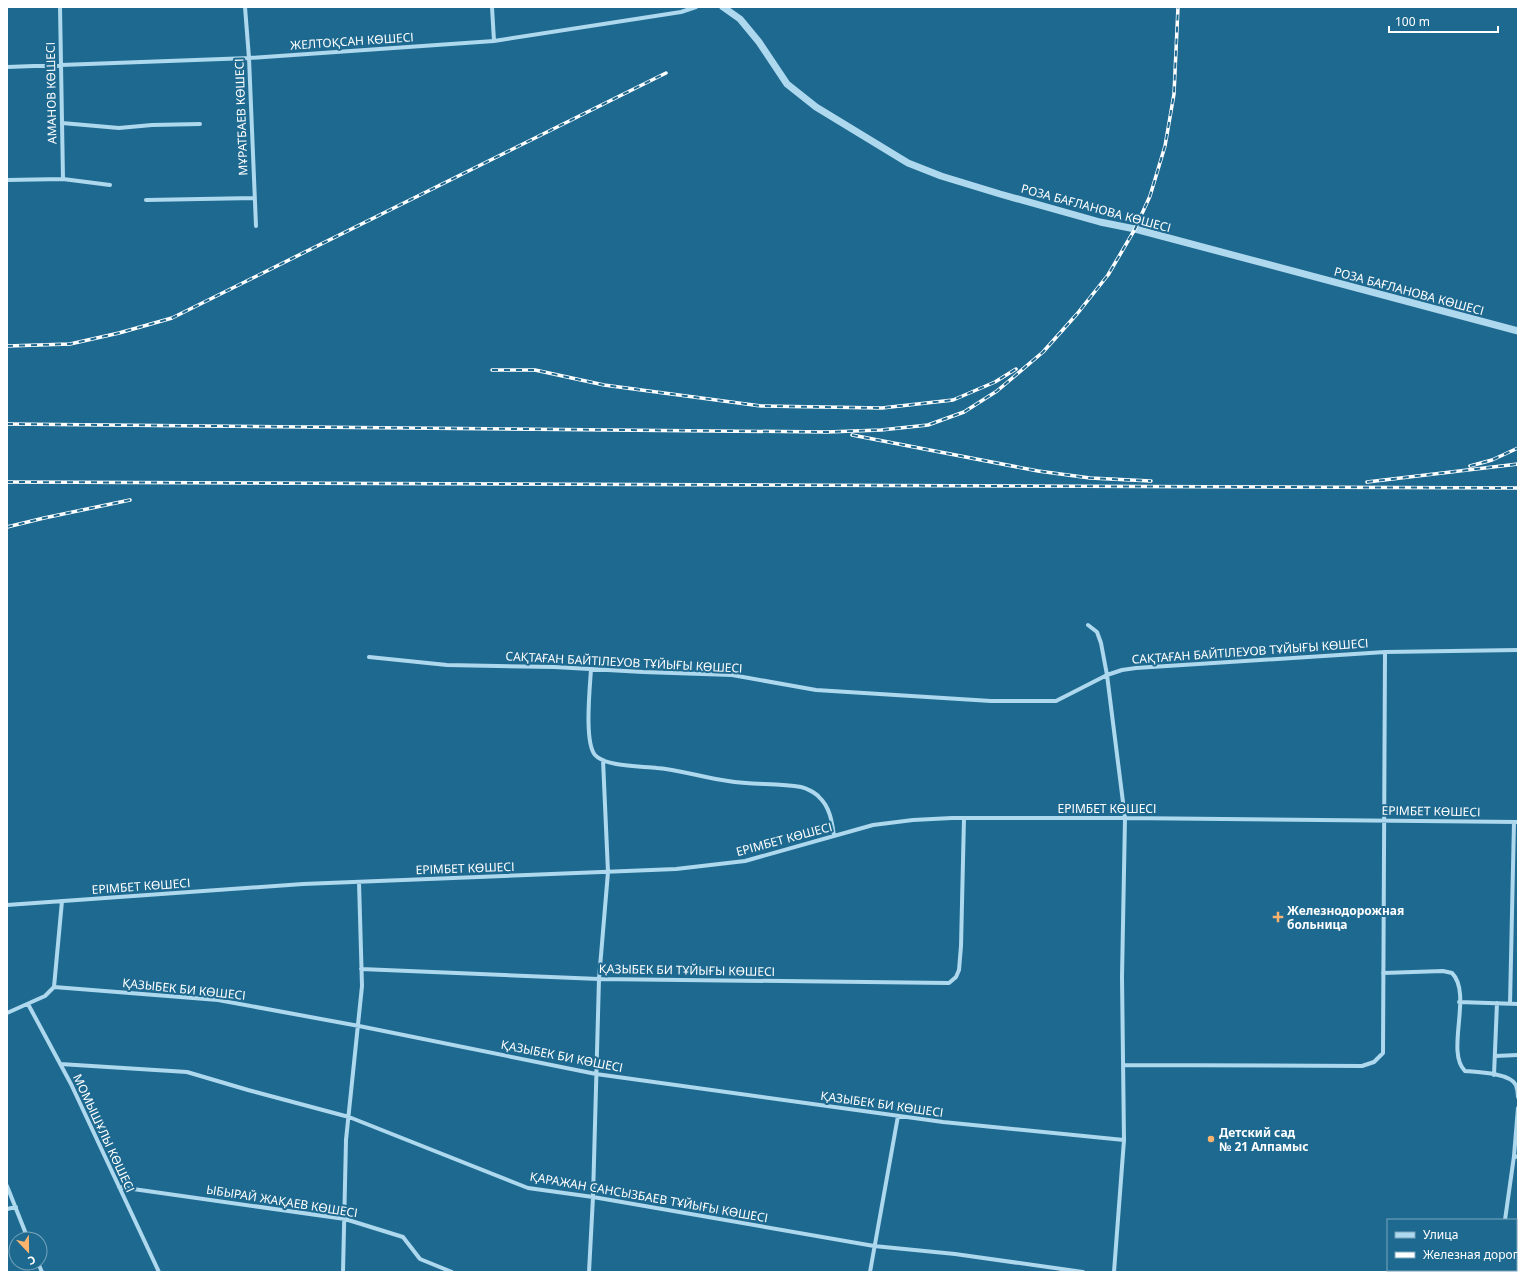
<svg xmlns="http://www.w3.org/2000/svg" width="1525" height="1279" viewBox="0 0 1525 1279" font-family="'Noto Sans',sans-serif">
<rect width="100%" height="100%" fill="#1e6990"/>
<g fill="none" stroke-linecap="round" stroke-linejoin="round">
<path stroke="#aed8ed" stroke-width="4" d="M 60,7 L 63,179
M 245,7 L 249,58 L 256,226
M 492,7 L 494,41
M 7,67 L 249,58 L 494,41 L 681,12 L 696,7
M 62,123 L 119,128 L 152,125 L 200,124
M 7,180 L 63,179 L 110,185
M 146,200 L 255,198
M 1088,625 L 1097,632 L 1101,643 L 1107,675 L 1125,818 L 1122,977 L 1124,1140 L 1114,1272
M 369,657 L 447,665 L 554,667 L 643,672 L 732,675 L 816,690 L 991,701 L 1056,701 L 1107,675 L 1122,670 L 1136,668 L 1385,652 L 1518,650
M 591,669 C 590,687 584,742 595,755 C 606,767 642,766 657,768 C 681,770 704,778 728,781 C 752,785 777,783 801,787 C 806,788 816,793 819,797 C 830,807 832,822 834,836
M 7,905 L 303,884 L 676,869 L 745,861 L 873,825 L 913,820 L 952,818 L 1125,818 L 1518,822
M 361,969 L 599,979 L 949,983 L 956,977 L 959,970 L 961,946 L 964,818
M 1383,973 L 1443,971 L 1452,973 C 1473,994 1445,1052 1465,1071 C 1477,1072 1510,1073 1516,1085 C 1517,1088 1518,1093 1518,1097
M 54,987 L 62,901
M 1459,1002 L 1518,1004
M 28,1004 L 71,1084 L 159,1272
M 1510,1004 L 1514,822
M 7,1013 L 45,996 L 54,987 L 218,1000 L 359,1026 L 596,1074 L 943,1122 L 1124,1140
M 1495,1056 L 1518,1055
M 60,1064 L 187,1072 L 248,1090 L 349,1117 L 528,1188 L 593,1197 L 874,1246 L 955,1254 L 1083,1272
M 1123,1065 L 1362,1066 L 1374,1062 L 1383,1053 L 1385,652
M 1494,1075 L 1497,1003
M 1518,1108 L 1514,1156 L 1518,1157
M 7,1186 L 28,1239
M 119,1187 L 345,1219 L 403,1237 L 420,1259 L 452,1272
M 7,1209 L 16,1207
M 1505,1220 L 1514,1156
M 38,1263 L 42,1272
M 343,1272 L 346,1140 L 362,986 L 359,882
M 589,1272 L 593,1197 L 599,979 L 608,872 L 603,760
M 870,1272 L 898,1116
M 1497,1272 L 1498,1270"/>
<path stroke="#aed8ed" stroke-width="7" d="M 723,7 L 740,19 L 759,42 L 787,84 L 816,107 L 908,163 L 941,176 L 1000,194 L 1100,222 L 1135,229 L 1518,331"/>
<defs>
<path id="rail" d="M 7,346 L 70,344 L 119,333 L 172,318 L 666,73
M 492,370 L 535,370 L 604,385 L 761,406 L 882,408 L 953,400 L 995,382 L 1016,369
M 7,424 L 827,432 L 881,430 L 928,425 L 964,412 L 997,391 L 1043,352 L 1077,314 L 1108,275 L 1135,229 L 1150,196 L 1165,146 L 1174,94 L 1178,7
M 852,435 L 1038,471 L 1090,478 L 1151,481
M 1470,466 L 1492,460 L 1518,448
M 7,482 L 1518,488
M 1367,482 L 1518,464
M 7,527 L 44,518 L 130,500"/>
</defs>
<use href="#rail" stroke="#fff" stroke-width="3.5"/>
<use href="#rail" stroke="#1e6990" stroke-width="2" stroke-dasharray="6" stroke-linecap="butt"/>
</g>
<g fill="#fbb36e" stroke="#1e6990" stroke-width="1.5">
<path d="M1276 911h4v4h4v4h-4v4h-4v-4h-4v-4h4z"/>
<circle cx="1211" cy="1139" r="4"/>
</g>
<g text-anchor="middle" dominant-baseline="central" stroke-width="4" stroke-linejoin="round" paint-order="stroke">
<g font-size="12" fill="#fff" stroke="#1e6990">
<text transform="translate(352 41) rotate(-4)">ЖЕЛТОҚСАН КӨШЕСІ</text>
<text transform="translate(51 93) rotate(-91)">АМАНОВ КӨШЕСІ</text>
<text transform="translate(241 117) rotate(-92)">МҰРАТБАЕВ КӨШЕСІ</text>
<text transform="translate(1096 208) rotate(15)">РОЗА БАҒЛАНОВА КӨШЕСІ</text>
<text transform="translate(1409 291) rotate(15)">РОЗА БАҒЛАНОВА КӨШЕСІ</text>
<text transform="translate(1250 651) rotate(-4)">САҚТАҒАН БАЙТІЛЕУОВ ТҰЙЫҒЫ КӨШЕСІ</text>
<text transform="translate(624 662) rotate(3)">САҚТАҒАН БАЙТІЛЕУОВ ТҰЙЫҒЫ КӨШЕСІ</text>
<text x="1107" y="808">ЕРІМБЕТ КӨШЕСІ</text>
<text transform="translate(1431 811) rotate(1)">ЕРІМБЕТ КӨШЕСІ</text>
<text transform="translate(784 839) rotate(-15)">ЕРІМБЕТ КӨШЕСІ</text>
<text transform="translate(465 868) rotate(-2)">ЕРІМБЕТ КӨШЕСІ</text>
<text transform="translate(141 886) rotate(-4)">ЕРІМБЕТ КӨШЕСІ</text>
<text transform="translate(687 970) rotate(1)">ҚАЗЫБЕК БИ ТҰЙЫҒЫ КӨШЕСІ</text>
<text transform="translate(184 989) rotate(6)">ҚАЗЫБЕК БИ КӨШЕСІ</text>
<text transform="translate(562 1056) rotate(11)">ҚАЗЫБЕК БИ КӨШЕСІ</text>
<text transform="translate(882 1104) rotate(8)">ҚАЗЫБЕК БИ КӨШЕСІ</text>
<text transform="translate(104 1133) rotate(65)">МОМЫШҰЛЫ КӨШЕСІ</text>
<text transform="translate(649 1197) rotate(10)">ҚАРАЖАН САНСЫЗБАЕВ ТҰЙЫҒЫ КӨШЕСІ</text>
<text transform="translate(282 1201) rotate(9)">ЫБЫРАЙ ЖАҚАЕВ КӨШЕСІ</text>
</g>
<g font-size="12" font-weight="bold" fill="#fff" stroke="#1e6990" text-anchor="start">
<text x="1287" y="910">Железнодорожная<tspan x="1287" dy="14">больница</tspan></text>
<text x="1219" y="1132">Детский сад<tspan x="1219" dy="14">№ 21 Алпамыс</tspan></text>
</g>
</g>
<rect width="1525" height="1279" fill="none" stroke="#ffffff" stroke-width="16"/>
<rect x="1387" y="1219" width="130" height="52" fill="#1e6990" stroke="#78a5bc"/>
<rect x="1395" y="1232" width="20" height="6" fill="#aed8ed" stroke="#78a5bc"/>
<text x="1423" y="1239" font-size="12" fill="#ffffff">Улица</text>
<rect x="1395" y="1252" width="20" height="6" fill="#ffffff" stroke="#78a5bc"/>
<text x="1423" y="1259" font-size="12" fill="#ffffff">Железная дорога</text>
<g transform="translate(28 1251) rotate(158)"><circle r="19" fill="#1e6990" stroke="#78a5bc"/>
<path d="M0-3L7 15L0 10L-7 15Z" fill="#fbb36e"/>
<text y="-6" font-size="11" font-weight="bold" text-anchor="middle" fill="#ffffff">С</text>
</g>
<path d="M1389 26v6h109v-6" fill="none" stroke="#ffffff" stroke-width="2"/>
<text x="1395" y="26" font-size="12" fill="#ffffff" stroke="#1e6990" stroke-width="3" paint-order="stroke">100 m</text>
</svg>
